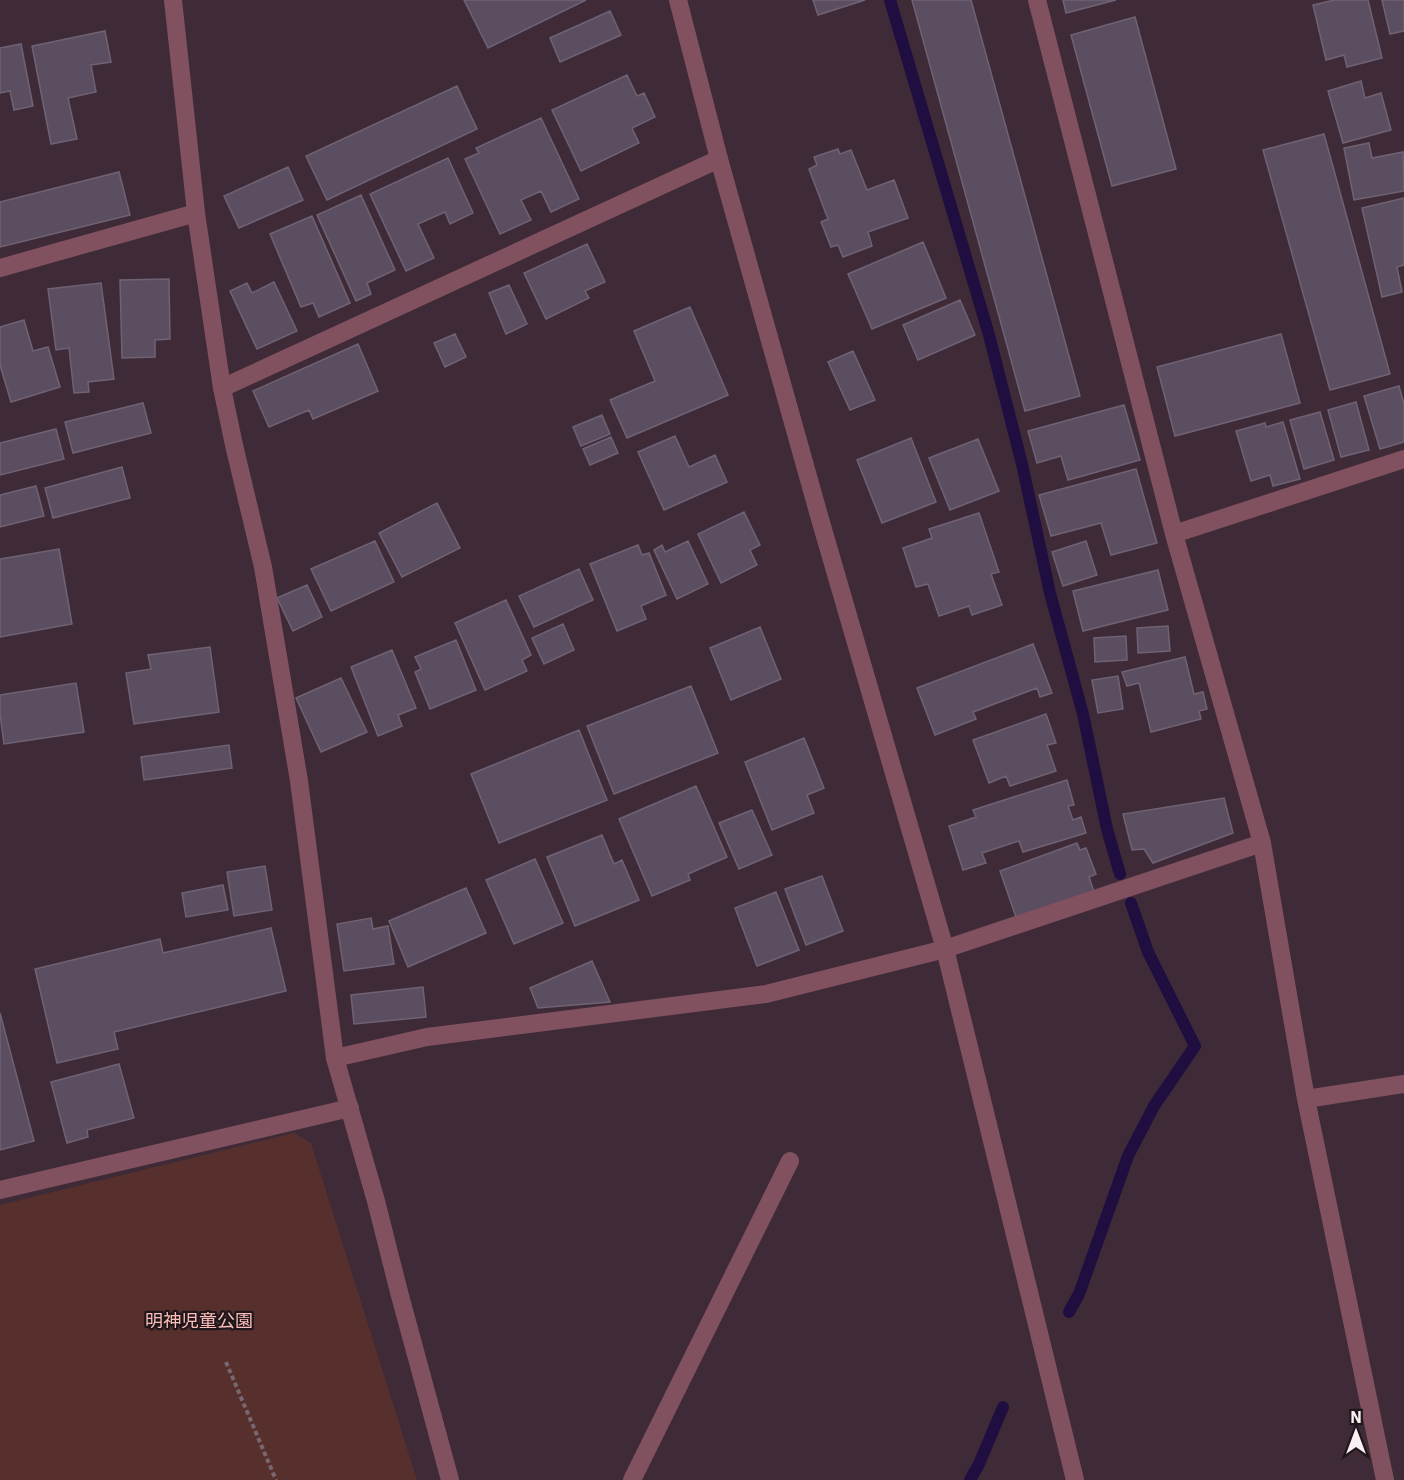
<svg xmlns="http://www.w3.org/2000/svg" width="1404" height="1480" viewBox="0 0 1404 1480" font-family="'IBM Plex Sans','Noto Sans JP',sans-serif">
<rect width="100%" height="100%" fill="#3e2b37"/>
<path fill="#572f2d" d="M 294,1133 L 311,1143 L 417,1480 L 0,1480 L 0,1205 Z"/>
<g fill="none" stroke-linecap="round" stroke-linejoin="round">
<path stroke="#210e41" stroke-width="12" d="M 890,0 L 989,335 L 1022,464 L 1050,593 L 1083,714 L 1107,829 L 1120,874
M 1069,1312 L 1079,1294 L 1128,1156 L 1154,1106 L 1195,1046 L 1148,952 L 1131,903
M 970,1480 L 979,1464 L 1003,1407"/>
</g>
<path fill="#5c4e61" stroke="#706275" stroke-width="1.5" d="M 464,0 L 586,0 L 488,48 Z
M 813,0 L 865,0 L 818,15 Z
M 912,0 L 971,0 L 1080,396 L 1025,411 Z
M 1063,0 L 1116,0 L 1066,13 Z
M 1334,0 L 1368,0 L 1382,58 L 1347,67 L 1344,55 L 1326,60 L 1313,5 Z
M 1382,0 L 1404,0 L 1404,31 L 1390,34 Z
M 610,11 L 621,35 L 560,62 L 550,38 Z
M 1135,17 L 1176,169 L 1112,186 L 1071,35 Z
M 105,31 L 111,62 L 91,65 L 96,92 L 68,98 L 77,139 L 51,144 L 32,46 Z
M 21,44 L 33,106 L 14,110 L 10,91 L 0,93 L 0,48 Z
M 627,75 L 637,96 L 644,93 L 655,117 L 632,128 L 639,143 L 581,171 L 552,110 Z
M 1361,81 L 1365,98 L 1381,93 L 1391,130 L 1343,143 L 1328,91 Z
M 457,86 L 477,129 L 327,200 L 306,156 Z
M 541,118 L 579,199 L 551,212 L 541,191 L 521,200 L 531,220 L 500,234 L 465,159 L 479,153 L 476,148 Z
M 1324,134 L 1390,374 L 1330,390 L 1263,150 Z
M 1369,143 L 1372,158 L 1403,152 L 1404,191 L 1354,200 L 1344,148 Z
M 838,149 L 840,154 L 851,150 L 867,190 L 894,180 L 908,218 L 868,232 L 872,246 L 843,257 L 838,245 L 831,247 L 821,222 L 828,219 L 809,169 L 817,165 L 814,157 Z
M 448,158 L 473,213 L 450,224 L 445,212 L 418,224 L 434,258 L 406,271 L 370,194 Z
M 288,167 L 303,200 L 239,228 L 224,196 Z
M 119,172 L 130,215 L 0,247 L 0,202 Z
M 361,195 L 395,270 L 367,283 L 371,294 L 356,301 L 317,215 Z
M 1404,198 L 1404,265 L 1397,267 L 1402,292 L 1382,297 L 1362,208 Z
M 312,216 L 350,303 L 319,317 L 313,303 L 301,307 L 270,234 Z
M 923,242 L 946,298 L 872,329 L 848,274 Z
M 587,244 L 605,282 L 585,291 L 589,298 L 546,319 L 524,273 Z
M 169,279 L 170,339 L 155,340 L 155,357 L 122,358 L 120,280 Z
M 274,282 L 297,331 L 257,349 L 230,291 L 247,283 L 252,293 Z
M 101,283 L 114,379 L 88,382 L 89,392 L 74,393 L 69,348 L 56,350 L 48,289 Z
M 509,285 L 527,324 L 506,334 L 489,293 Z
M 960,300 L 975,335 L 918,360 L 903,325 Z
M 690,307 L 728,395 L 627,438 L 610,400 L 655,381 L 634,331 Z
M 24,320 L 33,351 L 48,347 L 60,387 L 11,402 L 0,365 L 0,327 Z
M 455,334 L 466,357 L 445,367 L 434,343 Z
M 1281,334 L 1300,403 L 1175,436 L 1157,367 Z
M 358,344 L 378,391 L 313,419 L 309,410 L 269,427 L 253,391 Z
M 853,351 L 875,400 L 850,410 L 828,362 Z
M 1399,386 L 1404,404 L 1404,442 L 1380,449 L 1364,396 Z
M 1356,402 L 1369,450 L 1341,457 L 1328,410 Z
M 143,403 L 151,433 L 73,453 L 65,422 Z
M 1124,405 L 1140,460 L 1068,480 L 1061,456 L 1037,463 L 1028,431 Z
M 1320,412 L 1334,460 L 1304,469 L 1290,420 Z
M 602,415 L 610,434 L 581,446 L 573,427 Z
M 1283,422 L 1300,479 L 1273,486 L 1270,475 L 1251,481 L 1236,431 L 1265,423 L 1266,427 Z
M 56,429 L 64,459 L 0,475 L 0,443 Z
M 675,436 L 689,467 L 715,455 L 727,482 L 664,510 L 638,452 Z
M 611,437 L 618,453 L 590,465 L 583,449 Z
M 911,438 L 936,502 L 882,523 L 857,460 Z
M 978,439 L 999,491 L 950,510 L 929,458 Z
M 122,467 L 130,498 L 53,518 L 45,488 Z
M 1136,469 L 1157,543 L 1111,555 L 1101,523 L 1051,536 L 1039,495 Z
M 36,486 L 44,516 L 0,527 L 0,495 Z
M 437,503 L 460,548 L 402,577 L 379,533 Z
M 744,512 L 760,545 L 750,550 L 757,565 L 721,583 L 698,534 Z
M 979,513 L 999,572 L 991,574 L 1002,605 L 972,615 L 969,606 L 939,616 L 928,584 L 916,587 L 903,548 L 932,538 L 929,529 Z
M 375,541 L 394,582 L 331,611 L 311,569 Z
M 688,541 L 708,584 L 677,599 L 654,550 L 662,545 L 665,552 Z
M 1086,541 L 1097,575 L 1063,586 L 1052,552 Z
M 638,545 L 642,555 L 649,553 L 666,595 L 641,606 L 646,619 L 617,631 L 590,564 Z
M 59,549 L 72,624 L 0,637 L 0,559 Z
M 579,569 L 593,600 L 534,627 L 519,596 Z
M 1158,570 L 1168,610 L 1083,631 L 1073,591 Z
M 307,585 L 322,617 L 293,631 L 277,598 Z
M 506,600 L 531,655 L 522,660 L 527,671 L 485,690 L 455,623 Z
M 563,624 L 574,650 L 544,664 L 532,638 Z
M 1168,626 L 1170,651 L 1138,653 L 1137,628 Z
M 760,627 L 781,679 L 731,700 L 710,648 Z
M 1126,636 L 1127,660 L 1095,662 L 1094,638 Z
M 456,640 L 476,690 L 430,709 L 415,672 L 421,669 L 415,657 Z
M 1033,644 L 1052,693 L 1040,697 L 1037,688 L 973,712 L 976,719 L 935,735 L 917,688 Z
M 210,647 L 219,712 L 134,724 L 126,673 L 151,669 L 148,655 Z
M 392,650 L 416,708 L 398,715 L 402,726 L 378,736 L 351,667 Z
M 1185,657 L 1194,694 L 1203,692 L 1207,709 L 1199,711 L 1201,719 L 1151,732 L 1139,683 L 1127,686 L 1122,672 Z
M 1118,676 L 1123,709 L 1098,713 L 1092,680 Z
M 341,678 L 367,732 L 321,752 L 296,698 Z
M 76,683 L 84,732 L 4,744 L 0,714 L 0,695 Z
M 691,686 L 718,753 L 614,794 L 587,726 Z
M 1046,714 L 1056,743 L 1047,745 L 1056,771 L 1010,786 L 1006,776 L 989,783 L 973,740 Z
M 579,730 L 607,800 L 499,843 L 471,774 Z
M 804,738 L 824,788 L 807,795 L 814,813 L 772,830 L 745,762 Z
M 229,745 L 232,768 L 144,780 L 141,757 Z
M 1067,780 L 1074,805 L 1068,806 L 1073,820 L 1081,817 L 1086,833 L 1023,852 L 1019,841 L 982,853 L 986,863 L 963,870 L 949,826 L 976,817 L 973,810 Z
M 696,786 L 727,857 L 688,874 L 690,880 L 652,896 L 619,819 Z
M 1224,798 L 1233,833 L 1153,863 L 1144,849 L 1132,850 L 1123,814 Z
M 752,810 L 772,855 L 739,869 L 719,823 Z
M 602,835 L 614,864 L 622,860 L 639,900 L 575,926 L 547,857 Z
M 1077,843 L 1080,850 L 1086,848 L 1096,874 L 1089,877 L 1094,892 L 1017,920 L 1000,871 Z
M 535,859 L 563,923 L 514,944 L 486,880 Z
M 265,866 L 272,910 L 234,916 L 227,872 Z
M 822,876 L 843,931 L 806,945 L 785,889 Z
M 223,885 L 228,910 L 186,917 L 182,893 Z
M 466,888 L 486,933 L 408,967 L 389,921 Z
M 776,892 L 799,950 L 757,966 L 735,908 Z
M 371,918 L 373,929 L 388,926 L 394,964 L 344,971 L 337,924 Z
M 271,928 L 286,991 L 114,1032 L 118,1049 L 57,1063 L 35,969 L 160,939 L 163,953 Z
M 592,961 L 610,1002 L 538,1008 L 530,988 Z
M 423,987 L 426,1017 L 354,1024 L 351,995 Z
M 0,1013 L 34,1141 L 0,1150 Z
M 119,1064 L 134,1118 L 87,1130 L 88,1137 L 67,1143 L 51,1082 Z"/>
<g fill="none" stroke-linecap="round" stroke-linejoin="round">
<path stroke="#786771" stroke-width="4" stroke-dasharray="4.5 3" stroke-linecap="butt" d="M 226,1362 L 276,1480"/>
<path stroke="#82515f" stroke-width="18" d="M 1037,0 L 1174,534 L 1262,843 L 1306,1099 L 1385,1480
M 0,268 L 196,213
M 222,388 L 719,159
M 1174,534 L 1404,459
M 335,1058 L 427,1037 L 766,994 L 945,949 L 1262,843
M 1306,1099 L 1404,1084
M 0,1190 L 350,1108
M 632,1480 L 790,1161"/>
<path stroke="#82515f" stroke-width="18" d="M 173,0 L 196,213 L 222,388 L 234,445 L 263,567 L 299,781 L 335,1058 L 376,1201 L 399,1292 L 450,1480
M 678,0 L 719,159 L 820,519 L 945,949 L 1075,1480"/>
</g>
<g text-anchor="middle" dominant-baseline="central" stroke-width="4.5" stroke-linejoin="round" paint-order="stroke">
<g font-size="18" fill="#fcbdb8" stroke="#1f171c">
<text x="199" y="1320">明神児童公園</text>
</g>
</g>
<g transform="translate(1356 1432)" stroke="#1f171c" stroke-width="4.5" paint-order="stroke">
<path d="M0-4.5L10 22L0 15L-10 22Z" fill="#fbeff6"/>
<text y="-9" font-size="16" font-weight="bold" text-anchor="middle" fill="#fbeff6">N</text>
</g>
</svg>
